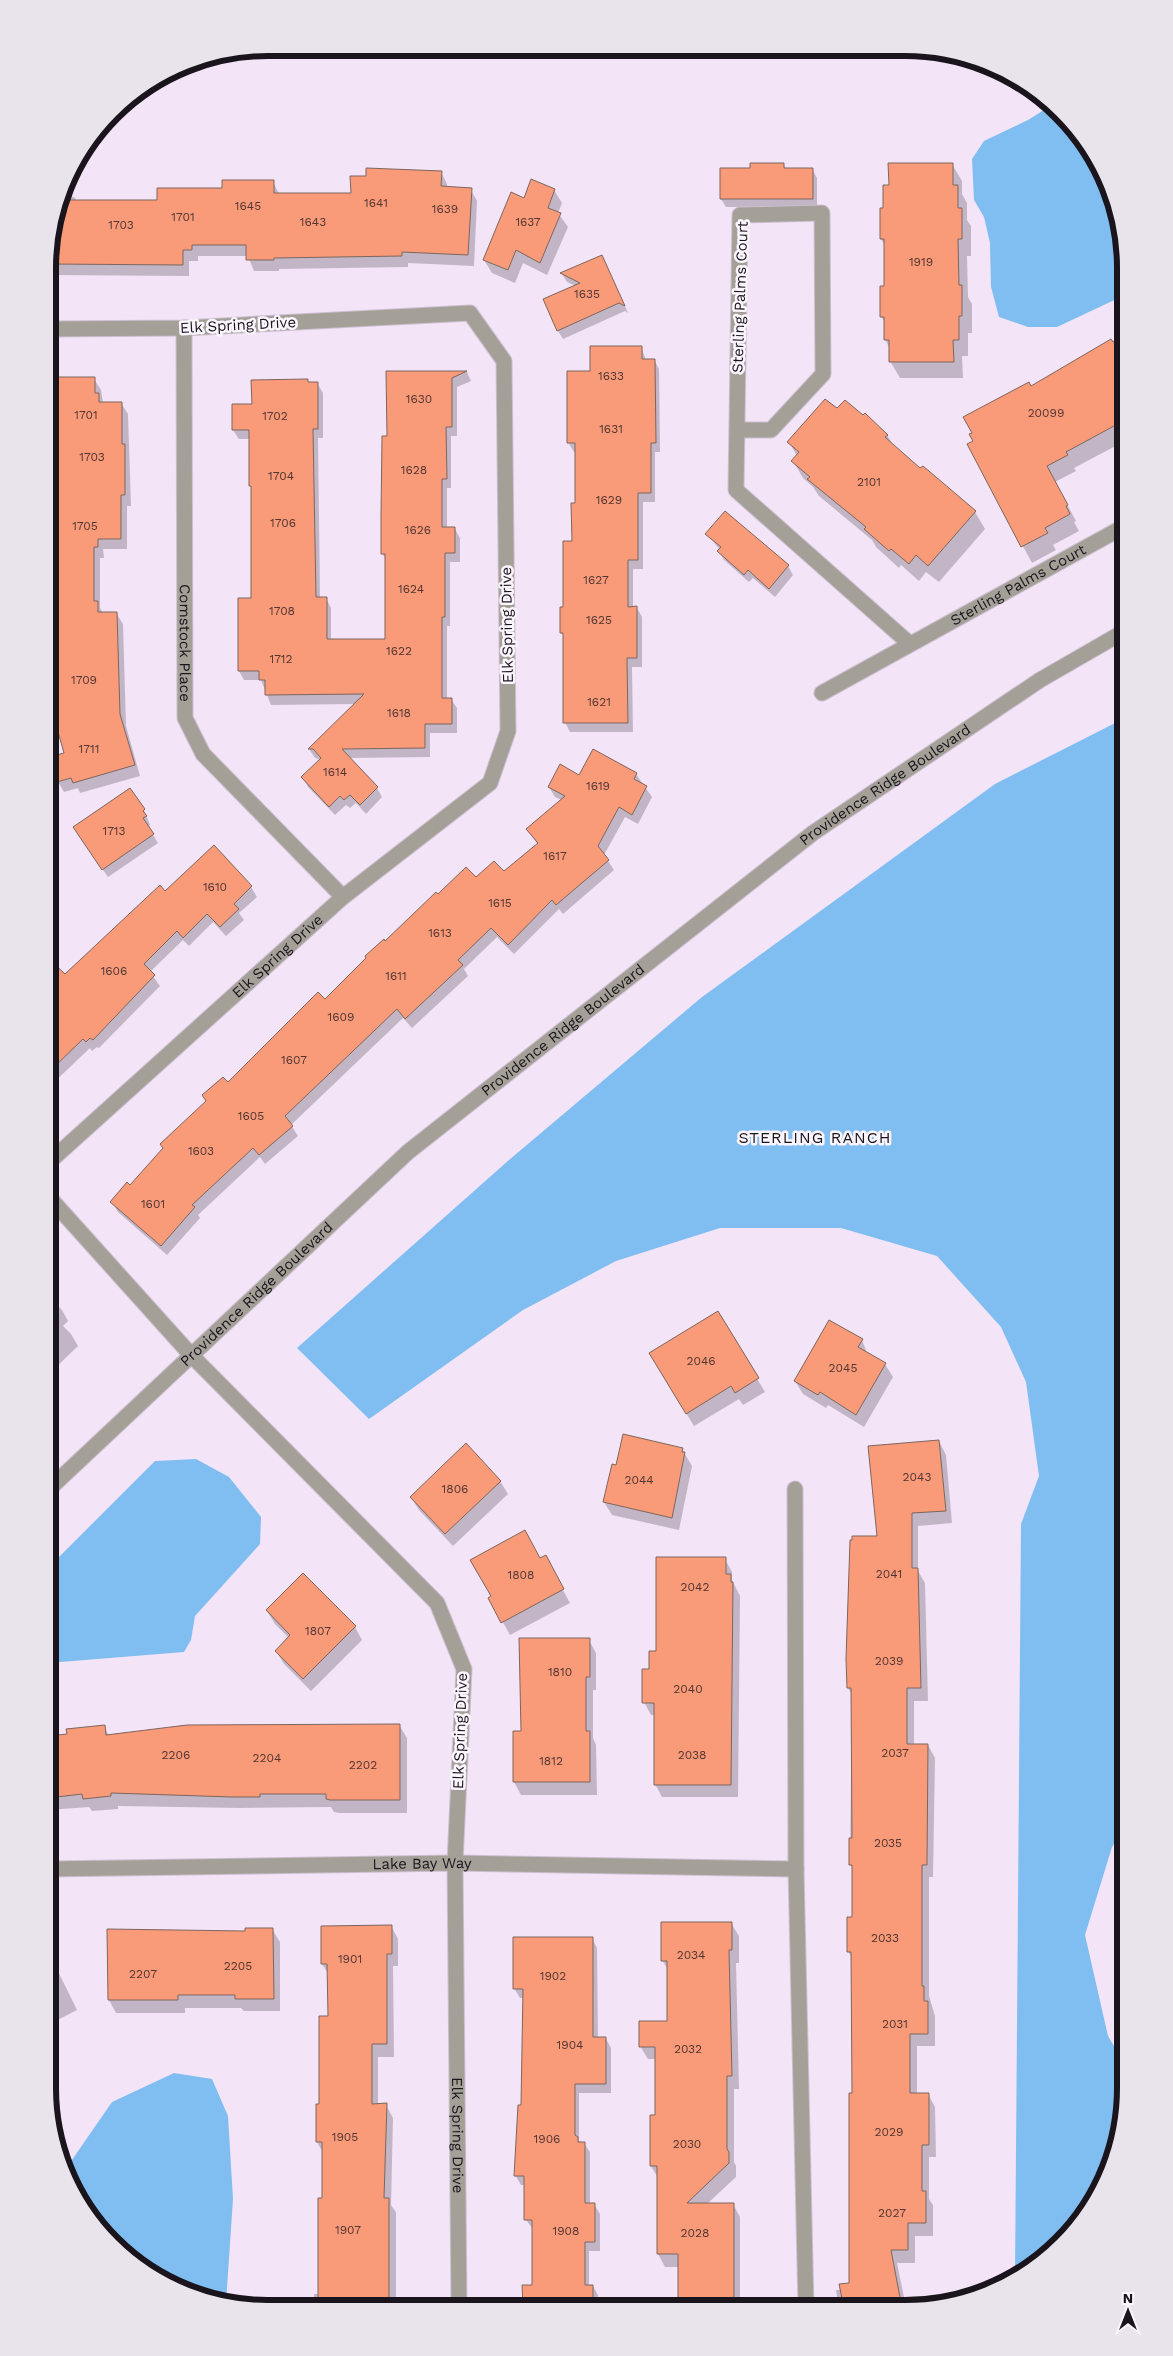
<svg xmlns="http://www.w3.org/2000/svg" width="1173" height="2356" viewBox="0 0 1173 2356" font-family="'Work Sans',sans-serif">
<rect width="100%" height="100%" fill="#f3e4f8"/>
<path fill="#80bef2" d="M 1052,105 C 1064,118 1077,131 1088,145 C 1116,185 1126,247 1125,295 L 1057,327 L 1028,327 L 999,317 L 991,287 L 990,243 L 984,217 L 974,200 L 972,159 L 984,141 L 1028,120 Z
M 1125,718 L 1125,1828 L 1112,1847 L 1085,1935 L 1108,2036 L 1125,2065 L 1125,2102 L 1109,2172 L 1080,2222 L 1028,2271 L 1015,2277 L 1021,1524 L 1039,1476 L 1026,1382 L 1001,1327 L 937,1256 L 841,1228 L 720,1228 L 616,1261 L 523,1310 L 369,1419 L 297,1348 L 509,1160 L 702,997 L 995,784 Z
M 196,1459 L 229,1477 L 261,1517 L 260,1544 L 195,1616 L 191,1640 L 184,1652 L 48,1663 L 48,1568 L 155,1461 Z
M 174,2073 L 212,2079 L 228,2116 L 233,2199 L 226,2303 L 171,2286 L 123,2254 L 85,2210 L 65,2170 L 112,2102 Z"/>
<path fill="#0003" d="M 783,164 L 786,169 L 812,169 L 817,178 L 817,207 L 726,207 L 721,199 L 751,169 Z
M 952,164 L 962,181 L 962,194 L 967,203 L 967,220 L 971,226 L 971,256 L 967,256 L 968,297 L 972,304 L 972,333 L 968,333 L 968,356 L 962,356 L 963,378 L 900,378 L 890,361 L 890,349 L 885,339 L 885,323 L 881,316 L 885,287 L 885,246 L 881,239 L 881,210 L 885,209 L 890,186 Z
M 441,172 L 447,184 L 447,188 L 471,190 L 477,201 L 474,266 L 408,263 L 408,267 L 279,269 L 279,271 L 254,271 L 248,256 L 198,256 L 198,261 L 189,261 L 189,276 L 49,275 L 49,240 L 62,197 L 74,197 L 77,201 L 159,201 L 273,182 L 279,194 L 352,194 Z
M 554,190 L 562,203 L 558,213 L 568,227 L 547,275 L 523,263 L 515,283 L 492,273 L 484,260 L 525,199 Z
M 602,256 L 628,313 L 625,311 L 563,339 L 558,331 L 576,286 L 567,282 L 562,274 Z
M 1125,337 L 1125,441 L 1074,468 L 1076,471 L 1055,482 L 1076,521 L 1074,522 L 1079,531 L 1053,545 L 1056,550 L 1032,563 L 969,445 L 974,442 L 1031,388 Z
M 641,347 L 646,360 L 654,360 L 659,369 L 660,452 L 655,452 L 655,502 L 643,502 L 643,569 L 633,569 L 633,608 L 637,608 L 642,617 L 642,667 L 632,667 L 633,732 L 570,732 L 565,722 L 565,638 L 561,632 L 576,504 L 576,452 L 574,452 L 568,442 L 591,372 Z
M 467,372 L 471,381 L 457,387 L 457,436 L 451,436 L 451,488 L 447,488 L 447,529 L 455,529 L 460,538 L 460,562 L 450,562 L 450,626 L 447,626 L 447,699 L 451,699 L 457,708 L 457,733 L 430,733 L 430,757 L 349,758 L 377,788 L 382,797 L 366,814 L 356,803 L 350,808 L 346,805 L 335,815 L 308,787 L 303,777 L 321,760 L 315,758 L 309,749 L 356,704 L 271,705 L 261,680 L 244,680 L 239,671 L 252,599 L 252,490 L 250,485 L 250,439 L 239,439 L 233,430 L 253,405 L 307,381 L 309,383 L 317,383 L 323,393 L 323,438 L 318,438 L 320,598 L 326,598 L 331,608 L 331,640 L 386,640 L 386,560 L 382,553 L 388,438 L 387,373 Z
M 49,379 L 94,379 L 101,390 L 103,403 L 121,403 L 128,414 L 131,506 L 127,506 L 127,549 L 103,549 L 104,558 L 100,558 L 100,608 L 103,613 L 116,613 L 123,624 L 126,726 L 140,776 L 80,793 L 78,788 L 64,792 L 58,782 L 66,754 L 52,694 L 49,694 L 49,514 L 59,514 L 59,438 L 49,436 Z
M 837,410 L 887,435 L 893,445 L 920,470 L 923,467 L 975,512 L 985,529 L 939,582 L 926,572 L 919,581 L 901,565 L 899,568 L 876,547 L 872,540 L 819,496 L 813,487 L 803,478 L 793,461 L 797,456 L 789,442 Z
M 707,534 L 765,546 L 788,566 L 793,575 L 775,597 L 753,578 L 749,582 L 724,560 L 719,551 L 720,550 Z
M 636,774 L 652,797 L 638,824 L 625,817 L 604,855 L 614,870 L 563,914 L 559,909 L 514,954 L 497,937 L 464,969 L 468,976 L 412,1028 L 403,1018 L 291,1125 L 298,1136 L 265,1164 L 260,1157 L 198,1215 L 200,1218 L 167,1255 L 118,1212 L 112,1202 L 130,1187 L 228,1084 L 325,1000 L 385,942 L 438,896 L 476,879 L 504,872 L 538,845 L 528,830 L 562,800 L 555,797 L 549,787 L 580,776 Z
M 144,810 L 150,825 L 148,827 L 158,843 L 108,877 L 80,836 Z
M 214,847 L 251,887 L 257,897 L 239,913 L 244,920 L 226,936 L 213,922 L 189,946 L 183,940 L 150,972 L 160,986 L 99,1048 L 97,1047 L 92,1051 L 90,1048 L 49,1087 L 49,969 L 53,965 L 65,976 L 165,893 Z
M 48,1296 L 62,1310 L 68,1321 L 63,1326 L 71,1334 L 78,1346 L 48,1375 Z
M 717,1313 L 765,1392 L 743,1405 L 739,1399 L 694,1426 L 658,1367 Z
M 862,1340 L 868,1355 L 885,1364 L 893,1377 L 864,1427 L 828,1405 L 826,1408 L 803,1394 L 795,1381 Z
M 939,1441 L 946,1455 L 952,1523 L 918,1526 L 918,1571 L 925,1583 L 928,1701 L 914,1701 L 914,1745 L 928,1745 L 935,1758 L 933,1877 L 929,1877 L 929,1996 L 935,2016 L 935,2046 L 917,2046 L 917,2094 L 928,2094 L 935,2107 L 936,2157 L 929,2157 L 929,2199 L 933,2205 L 933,2236 L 915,2236 L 915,2263 L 897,2263 L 906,2307 L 908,2308 L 839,2308 L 836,2290 L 840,2290 L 839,2286 L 850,2284 L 853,2094 L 852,1958 L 848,1951 L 853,1918 L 853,1869 L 850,1864 L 852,1695 L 848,1688 L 848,1580 L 851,1580 Z
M 682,1449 L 692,1466 L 679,1530 L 612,1515 L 604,1502 L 617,1466 Z
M 500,1481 L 508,1494 L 453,1546 L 419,1510 L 411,1497 Z
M 725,1559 L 732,1572 L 732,1580 L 740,1596 L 738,1797 L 662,1797 L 655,1784 L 655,1715 L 651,1715 L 644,1702 L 650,1670 Z
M 540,1560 L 552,1570 L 570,1603 L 510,1635 L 490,1599 Z
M 267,1611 L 355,1627 L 362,1640 L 311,1691 L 284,1664 L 276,1651 L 289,1638 L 275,1624 Z
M 589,1640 L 596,1653 L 596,1690 L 593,1690 L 593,1738 L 596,1745 L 597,1795 L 521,1795 L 514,1782 L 523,1732 Z
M 399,1725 L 407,1738 L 407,1813 L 339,1813 L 334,1812 L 331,1807 L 240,1808 L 118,1806 L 118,1809 L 92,1811 L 89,1807 L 48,1810 L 48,1737 L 68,1735 L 104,1726 L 109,1736 Z
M 731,1923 L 739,1936 L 739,1963 L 736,1963 L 739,2089 L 734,2089 L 734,2162 L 736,2166 L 736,2177 L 707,2204 L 733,2204 L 740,2217 L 740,2308 L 679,2308 L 679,2267 L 665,2267 L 658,2254 L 658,2178 L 651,2166 L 656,2116 L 656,2059 L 648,2059 L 640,2046 L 669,2022 L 669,1971 L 662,1960 Z
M 391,1926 L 398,1939 L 398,1966 L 393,1966 L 394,2057 L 378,2057 L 378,2105 L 386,2105 L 393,2118 L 391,2205 L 396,2212 L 396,2307 L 314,2307 L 314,2294 L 319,2294 L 323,2199 L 323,2153 L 317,2142 L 329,2017 L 329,1975 L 322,1964 Z
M 272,1929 L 280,1942 L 280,2011 L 244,2011 L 241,2008 L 185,2008 L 185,2013 L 116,2013 L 109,2000 L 108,1930 L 246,1932 Z
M 592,1938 L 597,1948 L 598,2039 L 606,2039 L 611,2048 L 611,2093 L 579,2093 L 579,2141 L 584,2143 L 590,2152 L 590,2204 L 594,2204 L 600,2214 L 600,2251 L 589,2251 L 589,2286 L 593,2286 L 598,2295 L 598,2308 L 523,2307 L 523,2286 L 533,2286 L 533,2229 L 526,2220 L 525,2185 L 521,2185 L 515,2175 L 523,2106 L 524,1998 L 520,1998 L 514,1988 Z
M 48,1951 L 77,2010 L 48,2025 Z"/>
<path fill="#f99a78" stroke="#7d665e" d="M 750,163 L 784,163 L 784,168 L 813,168 L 813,199 L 720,199 L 720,168 L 750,168 Z
M 888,163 L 953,163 L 953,185 L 958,185 L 958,208 L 962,208 L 962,239 L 958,239 L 959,285 L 962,285 L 962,316 L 959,316 L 959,340 L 953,340 L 954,362 L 889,362 L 889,340 L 884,340 L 884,317 L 880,317 L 880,286 L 884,286 L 884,239 L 880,239 L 880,208 L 883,208 L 883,185 L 889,185 Z
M 366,168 L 442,171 L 441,186 L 472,188 L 468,255 L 402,252 L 402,256 L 274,258 L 274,260 L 246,260 L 246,245 L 192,245 L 192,250 L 183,250 L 183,265 L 51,264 L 49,240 L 62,200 L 157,200 L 157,188 L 222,188 L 222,180 L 274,180 L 274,193 L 351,193 L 350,176 L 366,176 Z
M 531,179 L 555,189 L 548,208 L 561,213 L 540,263 L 516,250 L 508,270 L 483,260 L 511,192 L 524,198 Z
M 602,255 L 625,306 L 619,303 L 557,331 L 543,299 L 580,283 L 560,273 Z
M 1125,336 L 1125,420 L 1066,452 L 1068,455 L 1047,466 L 1068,505 L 1066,506 L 1070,514 L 1045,528 L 1048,533 L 1021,547 L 967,444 L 973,441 L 969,434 L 972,433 L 963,417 L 1029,382 L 1031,386 L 1111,339 L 1113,342 Z
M 590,346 L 642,346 L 642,359 L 655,359 L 656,443 L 651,443 L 651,493 L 638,493 L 638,560 L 628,560 L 628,607 L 637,606 L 637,658 L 627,658 L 628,723 L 563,723 L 563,633 L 560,633 L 560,607 L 563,607 L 563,541 L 572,541 L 571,503 L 575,503 L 575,443 L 567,443 L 567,371 L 590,371 Z
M 386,371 L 467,371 L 452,378 L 452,427 L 446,427 L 447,479 L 442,479 L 442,527 L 455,527 L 455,553 L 445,553 L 445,617 L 442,617 L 442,698 L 452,698 L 452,724 L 425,724 L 425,748 L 342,749 L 378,787 L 360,805 L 350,795 L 344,800 L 340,796 L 329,807 L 301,777 L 321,758 L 313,749 L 308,749 L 364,694 L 265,695 L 265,680 L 259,680 L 259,671 L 238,671 L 238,598 L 251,598 L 251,486 L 249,486 L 249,430 L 232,430 L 232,404 L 252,404 L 251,380 L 308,379 L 308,382 L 318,382 L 318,429 L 313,429 L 316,597 L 327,597 L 327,639 L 385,639 L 385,554 L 381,554 L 381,517 L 382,436 L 387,436 Z
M 49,377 L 95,377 L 95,393 L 99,393 L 99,402 L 122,402 L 122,444 L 125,444 L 125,495 L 121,495 L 121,539 L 98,539 L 98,547 L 94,547 L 94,601 L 98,601 L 98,612 L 117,612 L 120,714 L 135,765 L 73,783 L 71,778 L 57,782 L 49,757 L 64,753 L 51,707 L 49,684 L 49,513 L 58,513 L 58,428 L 49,428 Z
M 825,399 L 837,408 L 845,400 L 863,415 L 865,413 L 888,435 L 885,437 L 920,468 L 923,466 L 976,511 L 928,566 L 916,555 L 909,564 L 891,549 L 889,551 L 864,529 L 866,527 L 807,479 L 810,477 L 791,461 L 799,452 L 787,442 Z
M 725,511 L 789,565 L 769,589 L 748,570 L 744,575 L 717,551 L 721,547 L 705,534 Z
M 593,749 L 637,773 L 634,779 L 647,786 L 632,815 L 619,807 L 598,846 L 609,860 L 556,905 L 552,900 L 508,945 L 491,928 L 458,960 L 463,965 L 405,1019 L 397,1009 L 285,1116 L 293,1126 L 259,1155 L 253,1148 L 192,1205 L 195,1207 L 161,1246 L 110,1202 L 127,1182 L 130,1185 L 163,1148 L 160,1144 L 206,1101 L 202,1095 L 223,1077 L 228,1082 L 318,992 L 325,999 L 366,958 L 365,956 L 384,939 L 385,941 L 436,892 L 438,894 L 466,867 L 476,877 L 494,861 L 504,871 L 538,843 L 526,829 L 565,796 L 548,787 L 560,764 L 579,775 Z
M 130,788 L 145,809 L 143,811 L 147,816 L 143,818 L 154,834 L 102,870 L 73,827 Z
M 214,845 L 252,886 L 234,904 L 239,909 L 220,927 L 207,914 L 183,938 L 177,931 L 144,964 L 155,975 L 93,1040 L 90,1038 L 86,1042 L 83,1039 L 49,1072 L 49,959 L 65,974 L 160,885 L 165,891 Z
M 718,1311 L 759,1378 L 735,1393 L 731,1386 L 686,1414 L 649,1353 Z
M 829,1320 L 863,1339 L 858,1347 L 886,1363 L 856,1415 L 820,1392 L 818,1395 L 794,1381 Z
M 623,1434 L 683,1448 L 682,1452 L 685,1452 L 672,1518 L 603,1502 L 612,1464 L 616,1465 Z
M 939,1440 L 946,1511 L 912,1513 L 912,1568 L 918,1568 L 921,1688 L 907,1688 L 907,1744 L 928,1744 L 927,1865 L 922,1865 L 922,1986 L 924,1986 L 924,2001 L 928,2001 L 928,2034 L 910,2034 L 910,2093 L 929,2093 L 929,2145 L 922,2145 L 922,2191 L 926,2191 L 926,2223 L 908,2223 L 908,2250 L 891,2250 L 902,2308 L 844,2308 L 839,2284 L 849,2283 L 849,2093 L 852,2093 L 851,1952 L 847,1952 L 847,1917 L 852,1917 L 852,1865 L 849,1865 L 849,1838 L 852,1838 L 851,1688 L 847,1688 L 846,1659 L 850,1540 L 852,1540 L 852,1536 L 877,1536 L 868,1446 Z
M 466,1443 L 501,1481 L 445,1534 L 410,1497 Z
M 525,1530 L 540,1558 L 546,1555 L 564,1589 L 501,1623 L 488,1598 L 491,1596 L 470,1560 Z
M 656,1557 L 726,1557 L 726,1574 L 731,1574 L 731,1582 L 733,1582 L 731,1785 L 654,1785 L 654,1703 L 642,1703 L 642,1669 L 649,1669 L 649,1651 L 656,1651 Z
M 303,1573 L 356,1626 L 303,1679 L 275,1651 L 290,1635 L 266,1610 Z
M 519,1638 L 590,1638 L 590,1677 L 586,1677 L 586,1731 L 590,1731 L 590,1782 L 513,1782 L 513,1731 L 521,1731 Z
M 400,1724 L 400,1800 L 330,1800 L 326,1799 L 326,1794 L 260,1794 L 260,1797 L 232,1797 L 111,1793 L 111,1796 L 83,1799 L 82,1794 L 48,1798 L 48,1736 L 67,1734 L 66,1729 L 105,1725 L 106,1735 L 187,1725 Z
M 661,1922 L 732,1922 L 732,1950 L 729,1950 L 732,2076 L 727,2076 L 727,2149 L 729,2152 L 729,2163 L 687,2203 L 734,2203 L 734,2296 L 732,2301 L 729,2301 L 729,2308 L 678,2308 L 678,2254 L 657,2254 L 657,2166 L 650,2166 L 650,2115 L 655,2115 L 655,2047 L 639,2047 L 639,2021 L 667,2021 L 667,1961 L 661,1961 Z
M 392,1925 L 392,1954 L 387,1954 L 387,2044 L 372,2044 L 372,2104 L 387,2103 L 384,2198 L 389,2198 L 389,2307 L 318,2307 L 318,2198 L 322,2198 L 322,2142 L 316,2142 L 316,2104 L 319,2104 L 319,2016 L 328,2016 L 327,1964 L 321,1964 L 321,1926 Z
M 245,1928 L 273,1928 L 274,1999 L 235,1999 L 235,1995 L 178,1995 L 178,2000 L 108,2000 L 107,1929 L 245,1931 Z
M 513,1937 L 593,1937 L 593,2037 L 606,2037 L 606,2084 L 575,2084 L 575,2135 L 578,2137 L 578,2142 L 585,2142 L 585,2203 L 595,2203 L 595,2242 L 585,2242 L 585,2285 L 593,2285 L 593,2308 L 523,2307 L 522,2285 L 532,2285 L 532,2220 L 524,2220 L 524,2176 L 514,2176 L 518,2105 L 521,2105 L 523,1989 L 513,1989 Z"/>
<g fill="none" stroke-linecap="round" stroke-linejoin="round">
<defs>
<g id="minor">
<path id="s1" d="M 184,328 L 185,718 L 203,754 L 343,897"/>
<path d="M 737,430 L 771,430 L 823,374 L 822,213 L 740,215 L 736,490 L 910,644"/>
<path id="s2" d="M 822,693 L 1125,526"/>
<path id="s3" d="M 48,1163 L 343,897 L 490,783 L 508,731 L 504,361 L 470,313 L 184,328 L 49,329"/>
<path id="s4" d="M 48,1196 L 191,1355 L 437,1603 L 464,1669 L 455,1863 L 459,2307"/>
<path d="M 795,1489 L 796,1869 L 806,2308"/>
<path id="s5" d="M 48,1490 L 408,1152 L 813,833 L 1040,680 L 1125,631"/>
<path id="s6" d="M 48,1869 L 455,1863 L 796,1869"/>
</g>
</defs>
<use href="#minor" stroke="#ccbfd0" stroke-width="17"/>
<use href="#minor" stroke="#a4a097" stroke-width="15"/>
</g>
<g text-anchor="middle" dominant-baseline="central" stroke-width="5" stroke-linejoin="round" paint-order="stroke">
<g font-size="12" fill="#523633">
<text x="376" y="203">1641</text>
<text x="248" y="206">1645</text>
<text x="445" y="209">1639</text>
<text x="183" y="217">1701</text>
<text x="313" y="222">1643</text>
<text x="528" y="222">1637</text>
<text x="121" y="225">1703</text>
<text x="921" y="262">1919</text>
<text x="587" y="294">1635</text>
<text x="611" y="376">1633</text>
<text x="419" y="399">1630</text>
<text x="1046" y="413">20099</text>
<text x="86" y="415">1701</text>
<text x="275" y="416">1702</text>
<text x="611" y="429">1631</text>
<text x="92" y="457">1703</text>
<text x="414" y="470">1628</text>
<text x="281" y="476">1704</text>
<text x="869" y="482">2101</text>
<text x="609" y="500">1629</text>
<text x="283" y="523">1706</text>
<text x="85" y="526">1705</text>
<text x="418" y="530">1626</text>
<text x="596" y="580">1627</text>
<text x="411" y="589">1624</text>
<text x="282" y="611">1708</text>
<text x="599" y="620">1625</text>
<text x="399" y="651">1622</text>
<text x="281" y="659">1712</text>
<text x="84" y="680">1709</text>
<text x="599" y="702">1621</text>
<text x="399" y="713">1618</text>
<text x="89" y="749">1711</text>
<text x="335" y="772">1614</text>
<text x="598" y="786">1619</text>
<text x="114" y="831">1713</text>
<text x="555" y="856">1617</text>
<text x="215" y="887">1610</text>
<text x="500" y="903">1615</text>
<text x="440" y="933">1613</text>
<text x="114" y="971">1606</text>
<text x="396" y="976">1611</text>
<text x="341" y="1017">1609</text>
<text x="294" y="1060">1607</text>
<text x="251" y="1116">1605</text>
<text x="201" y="1151">1603</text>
<text x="153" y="1204">1601</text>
<text x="701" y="1361">2046</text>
<text x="843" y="1368">2045</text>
<text x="917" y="1477">2043</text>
<text x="639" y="1480">2044</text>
<text x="455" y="1489">1806</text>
<text x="889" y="1574">2041</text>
<text x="521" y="1575">1808</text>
<text x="695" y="1587">2042</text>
<text x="318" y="1631">1807</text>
<text x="889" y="1661">2039</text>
<text x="560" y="1672">1810</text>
<text x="688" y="1689">2040</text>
<text x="895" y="1753">2037</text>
<text x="176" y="1755">2206</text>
<text x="692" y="1755">2038</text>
<text x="267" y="1758">2204</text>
<text x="551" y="1761">1812</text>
<text x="363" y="1765">2202</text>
<text x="888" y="1843">2035</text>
<text x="885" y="1938">2033</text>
<text x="691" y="1955">2034</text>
<text x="350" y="1959">1901</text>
<text x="238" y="1966">2205</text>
<text x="143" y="1974">2207</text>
<text x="553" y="1976">1902</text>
<text x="895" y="2024">2031</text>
<text x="570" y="2045">1904</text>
<text x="688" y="2049">2032</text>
<text x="889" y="2132">2029</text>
<text x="345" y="2137">1905</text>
<text x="547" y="2139">1906</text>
<text x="687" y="2144">2030</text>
<text x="892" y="2213">2027</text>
<text x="348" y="2230">1907</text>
<text x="566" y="2231">1908</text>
<text x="695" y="2233">2028</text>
</g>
<g font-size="15" fill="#1a151c" stroke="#fbf5fd">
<text transform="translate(740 297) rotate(-88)">Sterling Palms Court</text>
<text transform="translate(238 325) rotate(-3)">Elk Spring Drive</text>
<text stroke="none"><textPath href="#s2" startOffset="224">Sterling Palms Court</textPath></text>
<text transform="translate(507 625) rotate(-91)">Elk Spring Drive</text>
<text stroke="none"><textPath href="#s1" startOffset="315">Comstock Place</textPath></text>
<text stroke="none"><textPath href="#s5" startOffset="1096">Providence Ridge Boulevard</textPath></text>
<text stroke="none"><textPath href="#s3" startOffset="309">Elk Spring Drive</textPath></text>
<text stroke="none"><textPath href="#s5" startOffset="691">Providence Ridge Boulevard</textPath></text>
<text stroke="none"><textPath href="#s5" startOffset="286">Providence Ridge Boulevard</textPath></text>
<text transform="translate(460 1731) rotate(-88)">Elk Spring Drive</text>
<text stroke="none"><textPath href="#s6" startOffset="374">Lake Bay Way</textPath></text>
<text stroke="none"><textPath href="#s4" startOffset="1101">Elk Spring Drive</textPath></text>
</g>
<g font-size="16" letter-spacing="1" fill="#1a151c" stroke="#fbf5fd">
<text x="815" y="1137">STERLING RANCH</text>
</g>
</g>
<path d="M0 0H1173V2356H0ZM268 56H905A212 212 0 0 1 1117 268V2088A212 212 0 0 1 905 2300H268A212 212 0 0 1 56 2088V268A212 212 0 0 1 268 56Z" fill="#e9e3eb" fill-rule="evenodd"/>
<path fill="none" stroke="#1a151c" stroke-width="6" d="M268 56H905A212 212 0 0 1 1117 268V2088A212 212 0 0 1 905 2300H268A212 212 0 0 1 56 2088V268A212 212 0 0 1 268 56Z"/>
<g transform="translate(1128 2311)" stroke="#fbf5fd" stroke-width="4" paint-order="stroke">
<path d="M0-4L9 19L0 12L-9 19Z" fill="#1a151c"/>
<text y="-8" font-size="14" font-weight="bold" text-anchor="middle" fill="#1a151c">N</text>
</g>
</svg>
